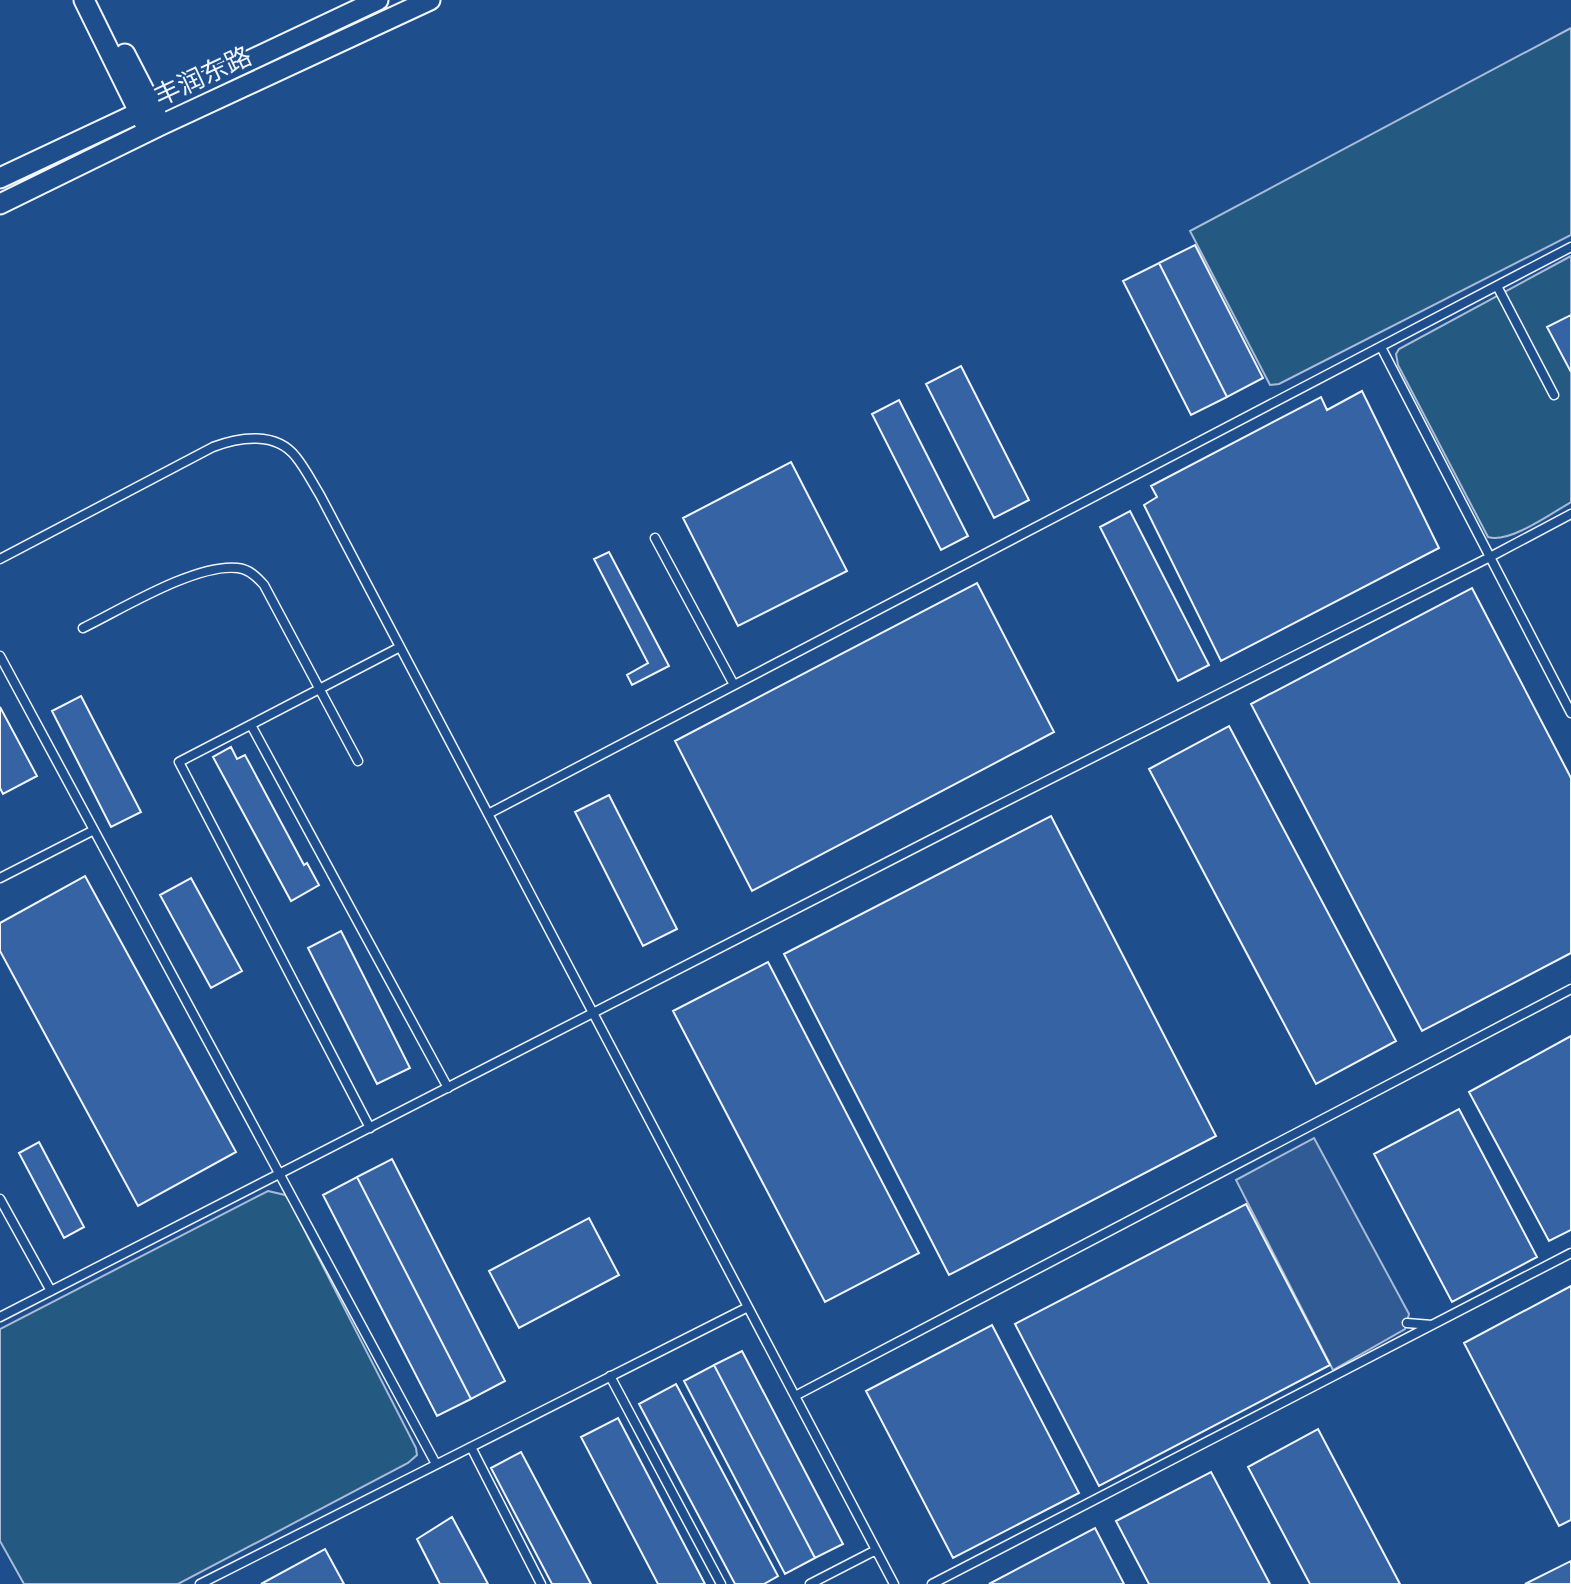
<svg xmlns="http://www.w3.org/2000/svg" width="1571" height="1584" viewBox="0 0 1571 1584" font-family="Signika,'Noto Sans SC',sans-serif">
<rect width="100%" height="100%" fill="#1f4e8c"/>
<path fill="#245a82" stroke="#a8bbd7" stroke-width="2" d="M 1571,28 L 1571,235 L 1279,384 L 1270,385 L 1190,231 Z
M 1571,256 L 1571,502 C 1552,513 1509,544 1488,537 L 1398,365 L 1396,354 L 1399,349 Z
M 268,1191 L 285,1195 L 289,1200 L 416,1448 L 417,1455 L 408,1463 L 178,1584 L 24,1584 L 0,1541 L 0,1329 Z"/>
<path fill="#305b95" stroke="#a8bbd7" stroke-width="2" d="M 1314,1138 L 1409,1314 L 1405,1329 L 1333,1370 L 1236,1180 Z"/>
<path fill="#3563a3" stroke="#f2f6ff" stroke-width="2" d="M 1195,245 L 1263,378 L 1227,397 L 1159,263 Z
M 1159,263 L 1227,397 L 1191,415 L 1123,281 Z
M 1571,315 L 1571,372 L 1547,327 Z
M 961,366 L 1029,500 L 994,518 L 926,384 Z
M 1362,391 L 1439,548 L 1221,661 L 1144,505 L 1157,497 L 1151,486 L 1321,397 L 1327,410 Z
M 899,400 L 968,536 L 941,550 L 872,414 Z
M 791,462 L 847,571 L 738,626 L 683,518 Z
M 1130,511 L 1209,665 L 1178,681 L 1100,527 Z
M 609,552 L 669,666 L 632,685 L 627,675 L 648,663 L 594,559 Z
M 977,583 L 1054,732 L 752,891 L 675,741 Z
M 1472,588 L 1571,778 L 1571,953 L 1422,1031 L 1251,704 Z
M 81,696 L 141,812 L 111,827 L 52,711 Z
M 0,707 L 37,776 L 3,794 L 0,788 Z
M 1229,726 L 1396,1041 L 1316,1084 L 1149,769 Z
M 231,747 L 237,759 L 245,755 L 304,865 L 307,863 L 319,885 L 291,901 L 213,757 Z
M 609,795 L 677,929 L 643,946 L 575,812 Z
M 1051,816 L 1216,1136 L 949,1275 L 784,954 Z
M 85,876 L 236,1152 L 138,1206 L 0,951 L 0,923 Z
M 191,878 L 242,971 L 211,988 L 160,895 Z
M 341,931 L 410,1068 L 377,1084 L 308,948 Z
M 768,962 L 919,1253 L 825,1302 L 673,1011 Z
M 1571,1036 L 1571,1230 L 1549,1241 L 1469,1092 Z
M 1459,1109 L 1537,1257 L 1452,1302 L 1374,1154 Z
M 39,1142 L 84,1227 L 64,1238 L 19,1153 Z
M 392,1159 L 505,1381 L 471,1399 L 357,1177 Z
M 357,1177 L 471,1399 L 437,1416 L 323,1195 Z
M 1246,1204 L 1330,1365 L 1099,1486 L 1015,1324 Z
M 589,1218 L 619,1275 L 519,1328 L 489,1271 Z
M 1571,1286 L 1571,1520 L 1559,1526 L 1464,1343 Z
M 992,1325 L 1079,1493 L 953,1558 L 866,1391 Z
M 742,1351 L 843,1544 L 815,1558 L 714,1365 Z
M 714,1365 L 815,1558 L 785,1574 L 684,1381 Z
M 676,1384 L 778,1576 L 764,1584 L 735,1584 L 639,1404 Z
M 618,1418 L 705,1584 L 658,1584 L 581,1437 Z
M 1318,1429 L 1400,1584 L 1310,1584 L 1248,1467 Z
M 521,1452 L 591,1584 L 552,1584 L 491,1468 Z
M 1211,1472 L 1270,1584 L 1149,1584 L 1116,1521 Z
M 452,1517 L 488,1584 L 440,1584 L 417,1539 Z
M 1095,1528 L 1124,1584 L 989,1584 Z
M 325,1549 L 344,1584 L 261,1584 Z
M 1571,1561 L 1571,1584 L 1525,1584 Z"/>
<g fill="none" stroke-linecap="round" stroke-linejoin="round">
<defs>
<path id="service" d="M 1497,286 L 1554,395
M 1381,347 L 1571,713
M 655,538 L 734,685
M 0,559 L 213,447 C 239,437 276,431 296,457 C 305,468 312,482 320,495 L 894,1584
M 83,628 C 122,609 196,563 238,568 C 249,569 257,577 264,585 L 358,761
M 0,656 L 436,1464
M 251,725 L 448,1088
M 488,814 L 1571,247
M 0,878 L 94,830
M 370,1128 L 179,762 L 400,647
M 0,1199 L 51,1291
M 0,1317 L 979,815 L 1490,557 L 1571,514
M 1407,1323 L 1432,1325
M 610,1376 L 721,1584
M 795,1396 L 1571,989
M 471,1447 L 541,1584
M 200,1584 L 748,1307
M 810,1584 L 876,1550
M 932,1584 L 1571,1253"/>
<path id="tertiary" d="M 84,0 L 144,122
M 125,54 L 156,114
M 0,178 L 378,0
M 0,204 L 161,125 L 430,0"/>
</defs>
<use href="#service" stroke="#f2f6ff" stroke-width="11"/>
<use href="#tertiary" stroke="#f2f6ff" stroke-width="23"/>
<use href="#service" stroke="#1f4e8c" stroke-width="8"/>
<use href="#tertiary" stroke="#1f4e8c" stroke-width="19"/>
</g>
<g text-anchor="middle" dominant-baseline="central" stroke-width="5" stroke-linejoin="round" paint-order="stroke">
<g font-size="26" fill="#f2f6ff" stroke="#1f4e8c">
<text transform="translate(203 77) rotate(-25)">丰润东路</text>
</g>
</g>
</svg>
